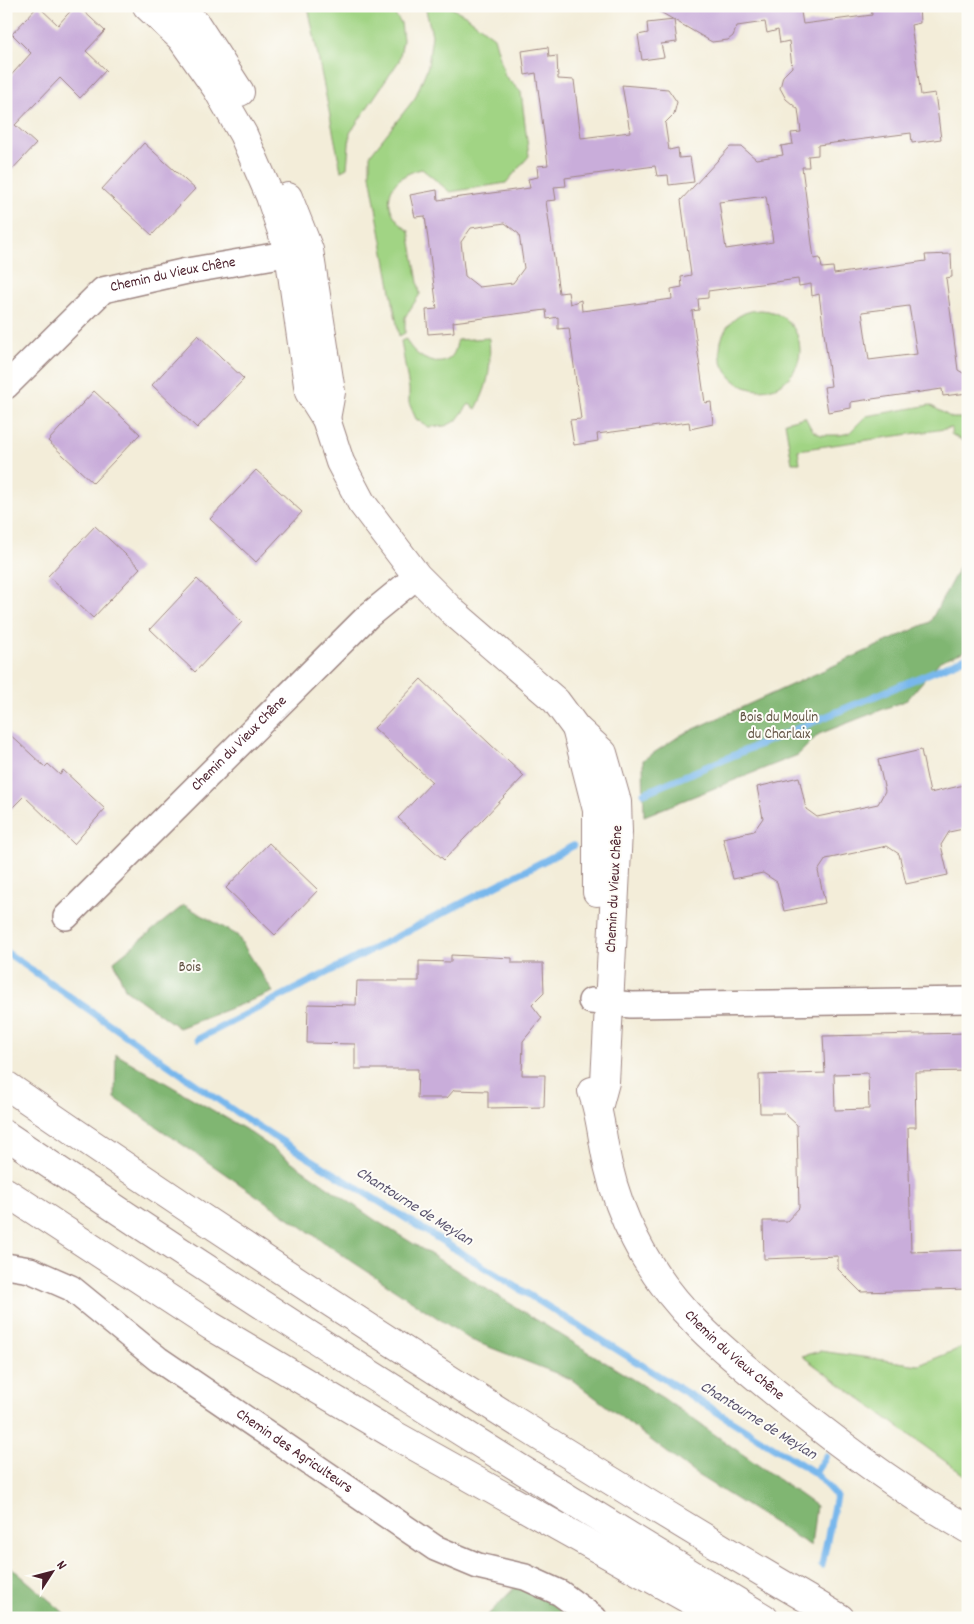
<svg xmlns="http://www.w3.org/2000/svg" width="974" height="1624" viewBox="0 0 974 1624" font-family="Dekko,sans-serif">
<rect width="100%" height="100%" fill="#fdfcf7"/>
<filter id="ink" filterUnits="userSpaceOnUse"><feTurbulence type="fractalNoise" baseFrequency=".02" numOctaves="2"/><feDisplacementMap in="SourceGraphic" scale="10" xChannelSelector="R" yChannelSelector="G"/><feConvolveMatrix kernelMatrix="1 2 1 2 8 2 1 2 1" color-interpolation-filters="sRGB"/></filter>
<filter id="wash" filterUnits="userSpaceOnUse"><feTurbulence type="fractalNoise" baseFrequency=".0096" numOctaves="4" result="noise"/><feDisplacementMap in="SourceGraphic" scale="20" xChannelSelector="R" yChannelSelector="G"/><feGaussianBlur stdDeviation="1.12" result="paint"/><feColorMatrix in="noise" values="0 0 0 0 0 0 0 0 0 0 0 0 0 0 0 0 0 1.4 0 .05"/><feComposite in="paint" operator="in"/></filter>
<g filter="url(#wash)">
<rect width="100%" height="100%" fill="#f3edd9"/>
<path fill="#a1d484" stroke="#767a58" d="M 308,6 L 389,6 L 401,23 L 403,40 L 399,61 L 350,133 L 347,168 L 341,171 Z
M 425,6 L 448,6 L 465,15 L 494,37 L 505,76 L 521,92 L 529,156 L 506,183 L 450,192 L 422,169 C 385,177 378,209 409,231 L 420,294 L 405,317 L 405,333 L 399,336 L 370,175 L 370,155 L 415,98 L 428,66 L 432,35 Z
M720 350a40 40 0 1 1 80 0a40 40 0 1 1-80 0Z
M 489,338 C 491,367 490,382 476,409 L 469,404 L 456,421 L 445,426 L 429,427 L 416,419 L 409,403 L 409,389 L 401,341 L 406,339 C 416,363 455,376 457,340 Z
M 930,405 L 952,418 L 968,418 L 968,444 L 951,434 L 952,428 L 798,450 L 800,463 L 792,463 L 785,422 L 805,417 L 812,430 L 821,435 L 840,435 L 849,433 L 866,416 Z
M 968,1345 L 968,1478 L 802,1356 L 820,1351 L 919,1365 Z"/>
<path fill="#80b672" stroke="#656a4e" d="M 968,551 L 968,650 L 940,661 L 907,700 L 819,734 L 798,755 L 644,816 L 643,760 L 681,735 L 930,622 Z
M 184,905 L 237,935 L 273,992 L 179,1028 L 125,989 L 114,961 Z
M 116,1054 L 245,1129 L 375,1220 L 663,1398 L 816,1506 L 811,1546 L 694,1473 L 571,1379 L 471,1340 L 347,1258 L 115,1098 Z
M 6,1563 L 70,1618 L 6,1618 Z
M 525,1577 L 584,1618 L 485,1618 Z"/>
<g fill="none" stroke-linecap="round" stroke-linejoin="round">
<path stroke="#78b7ec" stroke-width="7" d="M 644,793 L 968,657
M 6,952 L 243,1117 L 815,1473 L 836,1496 L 822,1565
M 198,1039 L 573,846
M 815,1473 L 826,1456"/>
</g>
<g id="blocks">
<path fill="#c9adda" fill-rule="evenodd" d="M 38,6 L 58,25 L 75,6 L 78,6 L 105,31 L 86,51 L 106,70 L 80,98 L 60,78 L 15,125 L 36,144 L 6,176 L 6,81 L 31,53 L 12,34 Z
M 650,6 L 800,6 L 803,24 L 872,15 L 871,6 L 919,6 L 920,23 L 911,25 L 921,95 L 935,93 L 941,139 L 912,143 L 911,133 L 818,145 L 818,155 L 808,156 L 809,167 L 802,167 L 814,259 L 820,258 L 822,268 L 833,267 L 834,274 L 926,261 L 925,255 L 951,254 L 952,277 L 946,278 L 958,370 L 968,376 L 968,393 L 943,396 L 942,389 L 851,402 L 851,408 L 828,412 L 824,387 L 831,386 L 819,294 L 812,296 L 811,284 L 799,286 L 798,279 L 708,291 L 708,298 L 698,299 L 699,310 L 692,311 L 705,403 L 711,402 L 713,424 L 690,429 L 689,422 L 597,434 L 598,441 L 574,445 L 570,420 L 581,419 L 569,328 L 558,329 L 558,317 L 547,319 L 546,310 L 453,322 L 454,332 L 428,334 L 426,310 L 437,309 L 425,216 L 415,217 L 410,195 L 437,190 L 438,200 L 530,188 L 528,179 L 538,177 L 537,166 L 548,165 L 536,73 L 525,75 L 522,51 L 548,47 L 549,57 L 557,56 L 558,79 L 574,80 L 581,138 L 630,132 L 622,85 L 668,89 L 677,102 L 674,114 L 665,123 L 669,150 L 678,148 L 679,158 L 690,157 L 694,182 L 669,185 L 668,175 L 657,176 L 655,166 L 565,178 L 566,186 L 554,187 L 556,200 L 546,201 L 559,293 L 568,292 L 570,304 L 581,300 L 582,311 L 672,299 L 671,289 L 682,287 L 681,277 L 691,275 L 681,200 L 730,147 L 742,147 L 756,159 L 783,155 L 781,146 L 793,144 L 791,133 L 801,132 L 798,109 L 786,99 L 780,88 L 783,76 L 792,67 L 789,41 L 780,43 L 778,30 L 767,33 L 765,22 L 737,26 L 733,36 L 728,40 L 712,42 ZM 766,196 L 773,242 L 726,249 L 719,202 ZM 505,223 L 519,234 L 524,268 L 513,283 L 479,287 L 465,276 L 461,242 L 471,228 ZM 909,306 L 917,354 L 869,360 L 862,312 Z
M 674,20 L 677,42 L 661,44 L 664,57 L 642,60 L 638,35 L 648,33 L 647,23 Z
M 144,143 L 195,189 L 152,235 L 102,189 Z
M 198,335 L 244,379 L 197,428 L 152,385 Z
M 94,391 L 140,434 L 93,483 L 48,441 Z
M 256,470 L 302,512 L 256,562 L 210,519 Z
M 95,526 L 140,568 L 93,618 L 48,576 Z
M 197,579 L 242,622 L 195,672 L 150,629 Z
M 421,679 L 524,776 L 444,860 L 398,818 L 432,782 L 374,728 Z
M 6,731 L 45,767 L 48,764 L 60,775 L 63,770 L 105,809 L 74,844 L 24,796 L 6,814 Z
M 921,750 L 930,793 L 968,784 L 968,828 L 949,832 L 941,845 L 948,875 L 906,884 L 899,854 L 887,846 L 826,859 L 818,871 L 825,903 L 784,911 L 777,882 L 763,873 L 733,879 L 723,838 L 754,831 L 763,818 L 757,787 L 799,777 L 806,809 L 817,817 L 878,804 L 885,791 L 878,760 Z
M 269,843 L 318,890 L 275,935 L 226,888 Z
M 451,955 L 512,958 L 512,963 L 543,963 L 544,993 L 532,1005 L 542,1018 L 523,1041 L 522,1075 L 545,1075 L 544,1107 L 488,1108 L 488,1091 L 454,1090 L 447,1098 L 417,1098 L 418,1069 L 355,1069 L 355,1044 L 307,1043 L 308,1004 L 356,1005 L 357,981 L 419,981 L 419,961 L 451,962 Z
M 968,1033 L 968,1071 L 915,1072 L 916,1127 L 908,1127 L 911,1252 L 968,1250 L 968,1289 L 861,1292 L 838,1269 L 838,1256 L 764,1259 L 763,1221 L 787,1221 L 799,1208 L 797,1125 L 784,1113 L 760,1113 L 759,1075 L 825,1073 L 823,1036 ZM 868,1073 L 869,1109 L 835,1110 L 834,1074 Z"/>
</g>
</g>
<g filter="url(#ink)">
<use href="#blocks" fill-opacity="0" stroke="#9e8682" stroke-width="1"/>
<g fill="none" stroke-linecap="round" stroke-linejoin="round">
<defs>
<g id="minor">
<path id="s1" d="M 6,386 L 103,290 L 187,271 L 309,250"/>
<path id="s2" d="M 66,917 L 368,616 L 417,576"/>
<path d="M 591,1001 L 631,1005 L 968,1000"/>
<path id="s3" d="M 6,1266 L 30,1270 L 71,1288 L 158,1359 L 435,1548 L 478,1566 L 525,1577 L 560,1593 L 594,1618"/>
</g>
<g id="secondary">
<path d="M 147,6 L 181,38 L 217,89 L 243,134 L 270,196 L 289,253 L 309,392 L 326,419 L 340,462 L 361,502 L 417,576 L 453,612 L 556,701 L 576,728 L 603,753 L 617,802 L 618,832 L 605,1082 L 598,1108"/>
<path d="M 178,6 L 196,24 L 240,92"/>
<path d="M 288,197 L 309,250 L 331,392 L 326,419"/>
<path d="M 576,728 L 597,810 L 597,892"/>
<path id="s4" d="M 592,1091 C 601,1115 602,1140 608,1165 C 614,1191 623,1216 635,1239 C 670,1310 731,1357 792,1406 C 848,1451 905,1493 968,1529"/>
</g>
<path id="trunk" d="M 6,1192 L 211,1326 L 391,1433 L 722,1618"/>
<path id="motorway" d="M 6,1085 C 278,1272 555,1452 840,1618
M 6,1135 C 254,1303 507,1463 764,1618"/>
</defs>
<use href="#minor" stroke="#9e8682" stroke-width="28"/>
<use href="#secondary" stroke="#9e8682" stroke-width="30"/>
<use href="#trunk" stroke="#9e8682" stroke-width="30"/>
<use href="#motorway" stroke="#9e8682" stroke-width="30"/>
<use href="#minor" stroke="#fff" stroke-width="25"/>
<use href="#secondary" stroke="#fff" stroke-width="28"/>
<use href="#trunk" stroke="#fff" stroke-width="28"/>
<use href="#motorway" stroke="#fff" stroke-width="28"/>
</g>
</g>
<g text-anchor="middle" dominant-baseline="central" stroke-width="4" stroke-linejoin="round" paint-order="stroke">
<g font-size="15" fill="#4a1f2b" stroke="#fdfcf7">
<text stroke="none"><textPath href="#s1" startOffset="208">Chemin du Vieux Chêne</textPath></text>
<text stroke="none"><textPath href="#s2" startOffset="245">Chemin du Vieux Chêne</textPath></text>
<text transform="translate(615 889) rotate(-87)">Chemin du Vieux Chêne</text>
<text stroke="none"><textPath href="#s4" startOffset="309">Chemin du Vieux Chêne</textPath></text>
<text stroke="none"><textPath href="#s3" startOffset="346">Chemin des Agriculteurs</textPath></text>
</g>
<g font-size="15" fill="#645546" stroke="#fdfcf7">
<text x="779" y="718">Bois du Moulin<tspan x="779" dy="17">du Charlaix</tspan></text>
<text x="190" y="968">Bois</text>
</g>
<g font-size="16" font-style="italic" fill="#5a546f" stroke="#fdfcf7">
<text transform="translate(414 1207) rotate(32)">Chantourne de Meylan</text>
<text transform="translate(758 1421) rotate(32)">Chantourne de Meylan</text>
</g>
</g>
<rect width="974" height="1624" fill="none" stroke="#fdfcf7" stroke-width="25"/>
<g transform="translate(52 1572) rotate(54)" stroke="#fdfcf7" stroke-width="4" paint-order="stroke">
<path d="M0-4L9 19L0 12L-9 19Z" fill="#4a1f2b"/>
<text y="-8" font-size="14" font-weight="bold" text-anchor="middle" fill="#4a1f2b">N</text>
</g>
</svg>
